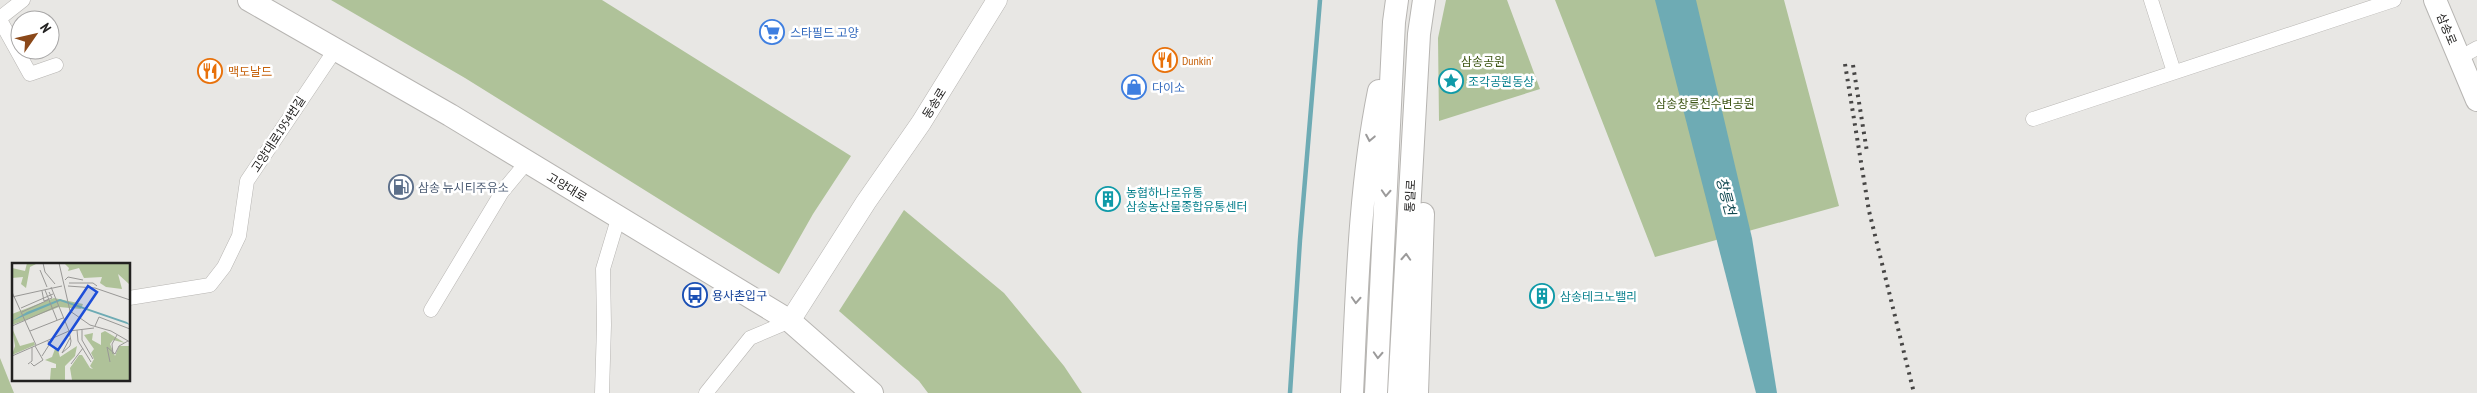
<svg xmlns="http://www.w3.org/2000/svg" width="2477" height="393" viewBox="0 0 2477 393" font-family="'PT Sans Narrow','Noto Sans KR',sans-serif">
<rect width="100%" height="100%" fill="#e8e7e4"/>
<path fill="#afc299" d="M 331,0 L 602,0 L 851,156 L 813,214 L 779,274 L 465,78 Z
M 1446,0 L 1507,0 L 1540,89 L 1439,121 L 1438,38 Z
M 1555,0 L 1784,0 L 1839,206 L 1655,257 Z
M 904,210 L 1004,293 L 1064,366 L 1082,393 L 928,393 L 919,381 L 839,311 Z
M 0,358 L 14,393 L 0,393 Z"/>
<path fill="#6eabb4" d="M 1655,0 L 1696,0 L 1752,238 L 1777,393 L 1756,393 Z"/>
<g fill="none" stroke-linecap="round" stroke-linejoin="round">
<path stroke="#6eabb4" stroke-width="4.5" d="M 1290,393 L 1300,240 L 1320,0"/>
<defs>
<path id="minor" d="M 2151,0 L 2174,72
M 0,18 L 23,0
M 0,20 L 30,74 L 56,65
M 2459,58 L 2477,48
M 2033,119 L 2394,0
M 129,298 L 210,285 L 224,267 L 239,236 L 247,181 L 335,50
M 431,310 L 502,192 L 526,163
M 602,393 L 604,325 L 603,269 L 618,219
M 706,393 L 750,338 L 790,321"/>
<path id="secondary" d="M 790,321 L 866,202 L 921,123 L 997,0"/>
<path id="primary" d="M 249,0 L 450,115 L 790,321 L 872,393
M 2435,0 L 2477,100
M 1352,393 C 1357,292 1359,190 1379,91
M 1376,393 L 1394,22 L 1397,0
M 1399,393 L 1419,34 L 1424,0
M 1417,393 L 1423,214"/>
</defs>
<use href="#minor" stroke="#b7b5b2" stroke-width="15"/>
<use href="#secondary" stroke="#b7b5b2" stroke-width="21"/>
<use href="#primary" stroke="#b7b5b2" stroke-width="24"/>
<use href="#minor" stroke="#fff" stroke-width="14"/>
<use href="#secondary" stroke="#fff" stroke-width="20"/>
<use href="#primary" stroke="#fff" stroke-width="22"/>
<path stroke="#474645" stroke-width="4" stroke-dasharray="2.5 5" stroke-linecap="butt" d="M 1845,64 L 1869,211 L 1914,393
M 1853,65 L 1867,152"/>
</g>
<defs><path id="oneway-chevron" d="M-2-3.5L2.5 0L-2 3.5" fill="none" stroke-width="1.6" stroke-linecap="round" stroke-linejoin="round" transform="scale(1.25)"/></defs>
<g stroke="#9c9b9b">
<use href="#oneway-chevron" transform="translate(1370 138) rotate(101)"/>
<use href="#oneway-chevron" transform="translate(1386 193) rotate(93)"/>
<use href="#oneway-chevron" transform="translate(1406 257) rotate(-87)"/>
<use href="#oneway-chevron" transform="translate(1356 300) rotate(93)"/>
<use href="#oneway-chevron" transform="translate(1378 355) rotate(93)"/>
</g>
<defs>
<symbol id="supermarket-ring" viewBox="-11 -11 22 22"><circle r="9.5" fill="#fff" stroke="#3f7fe0" stroke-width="1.5"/><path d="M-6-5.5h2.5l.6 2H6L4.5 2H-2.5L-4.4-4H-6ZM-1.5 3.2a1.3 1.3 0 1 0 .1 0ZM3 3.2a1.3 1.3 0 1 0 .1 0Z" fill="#3f7fe0"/></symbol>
<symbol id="restaurant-ring" viewBox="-11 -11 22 22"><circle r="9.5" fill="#fff" stroke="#e8710a" stroke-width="1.5"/><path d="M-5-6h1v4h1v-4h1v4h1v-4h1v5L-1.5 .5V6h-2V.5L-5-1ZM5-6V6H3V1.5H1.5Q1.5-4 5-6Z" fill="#e8710a"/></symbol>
<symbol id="sight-ring" viewBox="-11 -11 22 22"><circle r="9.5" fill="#fff" stroke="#0f9aa8" stroke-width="1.5"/><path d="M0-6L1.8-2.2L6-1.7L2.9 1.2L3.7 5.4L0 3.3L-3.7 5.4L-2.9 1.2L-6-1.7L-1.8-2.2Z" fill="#0f9aa8"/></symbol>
<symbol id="shop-ring" viewBox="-11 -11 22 22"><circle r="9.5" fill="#fff" stroke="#3f7fe0" stroke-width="1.5"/><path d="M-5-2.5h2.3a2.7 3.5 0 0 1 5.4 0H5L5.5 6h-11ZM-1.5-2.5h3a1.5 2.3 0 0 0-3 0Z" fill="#3f7fe0"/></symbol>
<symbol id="fuel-ring" viewBox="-11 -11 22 22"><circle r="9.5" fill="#fff" stroke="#5c6f8a" stroke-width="1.5"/><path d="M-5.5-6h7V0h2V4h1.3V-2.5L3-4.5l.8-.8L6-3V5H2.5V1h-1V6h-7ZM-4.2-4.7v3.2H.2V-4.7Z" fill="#5c6f8a"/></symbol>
<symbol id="building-ring" viewBox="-11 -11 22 22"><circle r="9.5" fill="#fff" stroke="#0f9aa8" stroke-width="1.5"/><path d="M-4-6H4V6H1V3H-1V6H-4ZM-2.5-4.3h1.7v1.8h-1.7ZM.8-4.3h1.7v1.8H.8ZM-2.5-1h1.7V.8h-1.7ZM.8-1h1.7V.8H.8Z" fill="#0f9aa8"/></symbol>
<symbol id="bus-ring" viewBox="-11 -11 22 22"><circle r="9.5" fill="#fff" stroke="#1a4fb4" stroke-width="1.5"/><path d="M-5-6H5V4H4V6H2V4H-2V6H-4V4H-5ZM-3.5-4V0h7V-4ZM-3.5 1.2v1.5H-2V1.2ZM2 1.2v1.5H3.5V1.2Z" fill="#1a4fb4"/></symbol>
</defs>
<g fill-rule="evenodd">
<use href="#supermarket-ring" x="758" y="18" width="28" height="28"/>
<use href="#restaurant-ring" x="1151" y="46" width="28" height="28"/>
<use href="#restaurant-ring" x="196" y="57" width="28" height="28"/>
<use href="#sight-ring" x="1437" y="67" width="28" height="28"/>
<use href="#shop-ring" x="1120" y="73" width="28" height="28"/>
<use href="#fuel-ring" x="387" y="173" width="28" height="28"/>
<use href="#building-ring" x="1094" y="185" width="28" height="28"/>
<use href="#bus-ring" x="681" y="281" width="28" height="28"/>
<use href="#building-ring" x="1528" y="282" width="28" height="28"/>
</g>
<g text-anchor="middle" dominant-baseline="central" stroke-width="5" stroke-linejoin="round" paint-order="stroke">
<g font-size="12" fill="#222120" stroke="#fff">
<text transform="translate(2447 29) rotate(68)">삼송로</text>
<text transform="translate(934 103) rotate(-58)">동송로</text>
<text transform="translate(278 134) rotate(-57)">고양대로1954번길</text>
<text transform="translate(567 187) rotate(31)">고양대로</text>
<text transform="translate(1410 196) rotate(-87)">통일로</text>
</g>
<g font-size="12" fill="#366cbe" stroke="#fff" text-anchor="start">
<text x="790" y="32">스타필드 고양</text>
<text x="1152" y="87">다이소</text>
</g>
<g font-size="12" fill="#c56008" stroke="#fff" text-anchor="start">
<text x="1182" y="60">Dunkin'</text>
<text x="228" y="71">맥도날드</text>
</g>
<g font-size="12" fill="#3d5514" stroke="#fff">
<text x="1483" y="61">삼송공원</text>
<text x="1705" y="103">삼송창릉천수변공원</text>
</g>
<g font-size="12" fill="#0d838f" stroke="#fff" text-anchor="start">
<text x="1468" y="81">조각공원동상</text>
<text x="1126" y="192">농협하나로유통<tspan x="1126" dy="14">삼송농산물종합유통센터</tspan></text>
<text x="1560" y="296">삼송테크노밸리</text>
</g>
<g font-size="12" fill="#4e5e75" stroke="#fff" text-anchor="start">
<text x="418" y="187">삼송 뉴시티주유소</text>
</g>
<g font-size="12" fill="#164399" stroke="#fff" text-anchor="start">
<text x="712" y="295">용사촌입구</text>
</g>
<g font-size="14" font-style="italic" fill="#0f474f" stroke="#fff">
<text transform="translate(1726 196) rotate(75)">창릉천</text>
</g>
</g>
<g transform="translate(12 263)">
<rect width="118" height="118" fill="#e8e7e4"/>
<path d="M 15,0 L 24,1 L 18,4 L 14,25 L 9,21 L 11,14 L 0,15 L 0,5 L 13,8 ZM 52,0 L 117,0 L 117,21 L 106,11 L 110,26 L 94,24 L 88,20 L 90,14 L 72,15 L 67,5 L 56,8 L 57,5 ZM 42,35 L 71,41 L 69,46 L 47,44 L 0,62 L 0,51 ZM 0,65 L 8,83 L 22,79 L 23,82 L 0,92 L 3,83 ZM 93,68 L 113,80 L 101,77 L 98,81 L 103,93 L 107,83 L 117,83 L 117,117 L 60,117 L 58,105 L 67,92 L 70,92 L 78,105 L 81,106 L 78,103 L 82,96 L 79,90 L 82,86 L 72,72 L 81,70 L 80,77 L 89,82 L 89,70 ZM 65,83 L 63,93 L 53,103 L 53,117 L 38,117 L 39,105 L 44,105 L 44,101 L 33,97 L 40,94 L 43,86 L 46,87 L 48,94 Z" fill="#afc299"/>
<path d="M 48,36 L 115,59 L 118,62 L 48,38 L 0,58 L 15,49 Z" fill="#6eabb4"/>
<path fill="none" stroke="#999896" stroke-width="1" d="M 31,0 L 33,9 L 43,21M 47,0 L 58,48 L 78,62 L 99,68 L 118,79M 28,7 L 35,24M 53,17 L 56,14 L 71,17M 57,20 L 81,20 L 85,23M 56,23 L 83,25 L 118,37M 39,24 L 57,68M 33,27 L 45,57M 30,28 L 32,38 L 40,35 L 37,29M 0,29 L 24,82M 0,34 L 50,23M 9,45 L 41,31M 10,49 L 36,37M 0,63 L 46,43M 83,63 L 87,54 L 118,66M 65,67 L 66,78 L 79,99M 70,67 L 70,77 L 81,96M 18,68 L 51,55M 57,68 L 59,78 L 58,83 L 50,90 L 58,75M 101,91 L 100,81 L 105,72M 0,93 L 57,68 L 82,65M 30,93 L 37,82 L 36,78M 98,99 L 95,84 L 103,91 L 107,83 L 116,78M 19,100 L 22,103 L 31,97 L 23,83M 16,101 L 20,98 L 20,84M 59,101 L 71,85"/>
<path fill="#1d4ed8" fill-opacity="0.15" stroke="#1d4ed8" stroke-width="2.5" d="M 76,23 L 85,29 L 46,87 L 37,81 Z"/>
<rect width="118" height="118" fill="none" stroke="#222120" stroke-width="2.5"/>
</g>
<g transform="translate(35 35) rotate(56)"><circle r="24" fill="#ffffff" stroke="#a7a6a6"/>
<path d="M0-4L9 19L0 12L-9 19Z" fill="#8b4819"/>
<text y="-8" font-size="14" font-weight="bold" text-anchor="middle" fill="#222120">N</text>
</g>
</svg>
